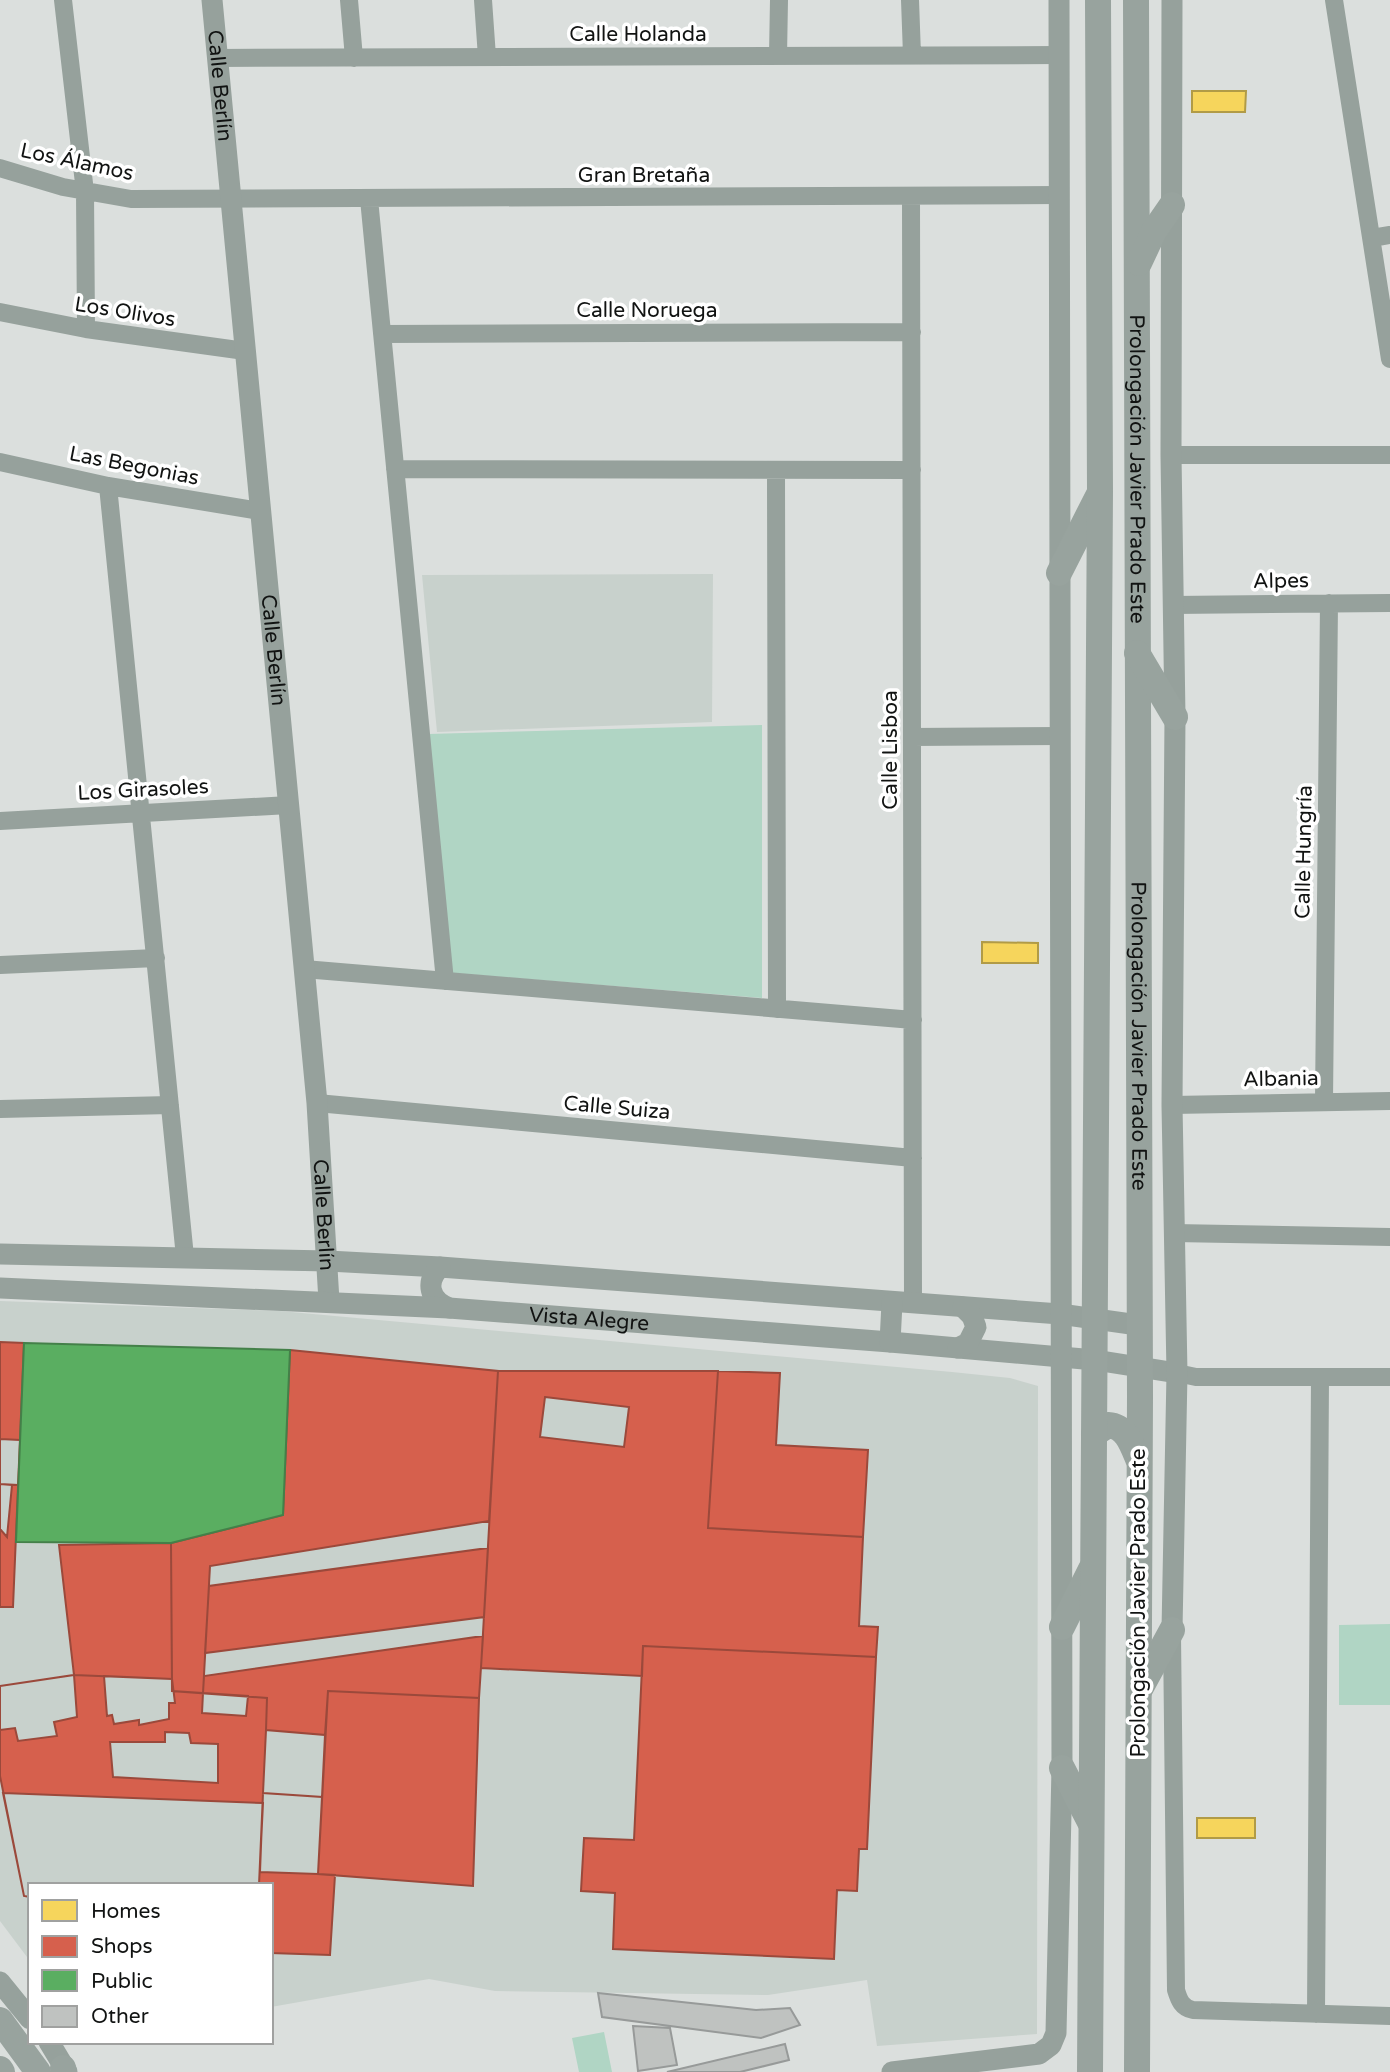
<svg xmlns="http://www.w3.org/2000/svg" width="1390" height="2072" viewBox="0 0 1390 2072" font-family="'Varela Round',sans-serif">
<rect width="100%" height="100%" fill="#dbdfdd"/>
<path fill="#c8d1cc" d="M 713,574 L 712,722 L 437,732 L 422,575 Z
M 0,1301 L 280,1311 L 952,1372 L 1010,1378 L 1038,1386 L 1037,2034 L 877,2046 L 867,1980 L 768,1995 L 495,1991 L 429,1979 L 271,2007 L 271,1885 L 30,1885 L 30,1961 L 0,1921 Z"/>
<path fill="#b0d5c4" d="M 762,725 L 762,998 L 452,973 L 428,734 Z
M 1390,1624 L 1390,1705 L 1339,1705 L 1339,1625 Z
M 604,2032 L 612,2072 L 579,2072 L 572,2038 Z"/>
<path fill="#f6d55c" stroke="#b19b46" stroke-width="2" d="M 1192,91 L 1246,91 L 1245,112 L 1192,112 Z
M 982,942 L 1038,943 L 1038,963 L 982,963 Z
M 1197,1818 L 1255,1818 L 1255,1838 L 1197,1838 Z"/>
<path fill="#d6604d" stroke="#9b493b" stroke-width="2" fill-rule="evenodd" d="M 0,1342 L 24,1343 L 13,1607 L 0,1607 Z
M 290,1350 L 498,1371 L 489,1521 L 210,1566 L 203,1693 L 172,1691 L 171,1543 L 283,1515 Z
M 498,1371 L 718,1371 L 708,1528 L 863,1537 L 859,1626 L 878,1627 L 876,1657 L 643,1646 L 642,1676 L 481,1668 Z
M 718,1371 L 780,1373 L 776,1445 L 868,1450 L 863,1537 L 708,1528 Z
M 545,1397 L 629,1407 L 624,1447 L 540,1437 Z
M 0,1439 L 20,1440 L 18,1485 L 0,1484 Z
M 29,1480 L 35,1480 L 37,1517 L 48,1531 L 26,1530 Z
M 0,1484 L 12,1485 L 7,1537 L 0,1529 Z
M 171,1543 L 172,1679 L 74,1675 L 59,1545 Z
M 488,1548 L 484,1617 L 205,1653 L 209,1586 Z
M 483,1636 L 479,1698 L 328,1691 L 325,1735 L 266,1730 L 267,1698 L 203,1693 L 204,1676 Z
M 643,1646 L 876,1657 L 867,1849 L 859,1849 L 857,1891 L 837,1890 L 834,1959 L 613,1949 L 615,1893 L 581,1891 L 584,1838 L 634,1840 Z
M 74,1675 L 172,1679 L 172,1691 L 267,1698 L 266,1730 L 325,1735 L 322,1797 L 263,1793 L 259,1885 L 30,1885 L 30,1897 L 24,1896 L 0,1776 L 0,1686 ZM 165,1732 L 189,1733 L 191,1743 L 218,1744 L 218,1783 L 113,1777 L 110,1742 L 165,1742 Z
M 74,1675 L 77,1717 L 54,1722 L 57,1736 L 18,1741 L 15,1728 L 0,1730 L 0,1686 Z
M 104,1676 L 172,1679 L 175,1703 L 169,1703 L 169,1719 L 139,1725 L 139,1720 L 114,1724 L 112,1715 L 107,1716 Z
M 328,1691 L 479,1698 L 473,1886 L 318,1874 Z
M 203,1693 L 248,1696 L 246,1716 L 202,1713 Z
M 266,1730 L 325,1735 L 322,1797 L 263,1793 Z
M 3,1793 L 263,1803 L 259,1885 L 30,1885 L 30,1897 L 24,1896 Z
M 263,1793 L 322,1797 L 318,1874 L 335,1875 L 330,1955 L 271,1953 L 271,1885 L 259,1885 Z
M 263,1793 L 322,1797 L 318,1874 L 260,1872 Z"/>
<path fill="#5aae61" stroke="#448049" stroke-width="2" d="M 24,1343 L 290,1350 L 283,1515 L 171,1543 L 16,1542 Z"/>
<path fill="#bfc2c0" stroke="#979a99" stroke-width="2" d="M 598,1993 L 756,2010 L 790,2008 L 800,2025 L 761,2038 L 602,2017 Z
M 633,2026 L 670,2028 L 677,2065 L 638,2071 Z
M 785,2044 L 789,2060 L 740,2072 L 667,2072 Z"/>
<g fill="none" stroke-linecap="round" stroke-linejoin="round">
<path stroke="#96a19c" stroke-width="18" d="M 63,0 L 85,192 L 86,329
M 349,0 L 354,58
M 483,0 L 487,57
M 910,0 L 912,55
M 1334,0 L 1390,359
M 778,56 L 779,0
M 217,58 L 1059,55
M 0,168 L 63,187 L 131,199 L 1059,195
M 911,196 L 913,1304
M 369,199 L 445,981
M 1372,238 L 1390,235
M 0,312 L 86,329 L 245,351
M 382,334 L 912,332
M 1171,455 L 1390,455
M 0,462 L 108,486 L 260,511
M 395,469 L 912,470
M 776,470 L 777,1009
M 108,486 L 185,1257
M 1173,605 L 1390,603
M 912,737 L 1060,736
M 0,821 L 289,805
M 0,965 L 156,958
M 304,969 L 913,1020
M 1324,1101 L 1329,603
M 317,1103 L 913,1158
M 1172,1105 L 1390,1101
M 0,1109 L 170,1105
M 1174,1233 L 1390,1237
M 1177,1373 L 1196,1377 L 1390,1377
M 1172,1635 L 1176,1990 C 1179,2000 1182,2008 1193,2010 L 1390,2016
M 1316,2014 L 1320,1378"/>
<g stroke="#96a19c" stroke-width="21">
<path id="s1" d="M 212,0 L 317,1103 L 329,1301"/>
<path d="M 0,1254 L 328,1261 L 440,1267 L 1060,1314 L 1138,1325"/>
<path d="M 440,1267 C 425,1282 429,1300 449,1308"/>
<path id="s2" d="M 0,1288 L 449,1308 L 890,1342 L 1095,1360 L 1177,1373"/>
<path d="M 890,1342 L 892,1303"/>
<path d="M 958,1348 L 968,1343 L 976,1327 L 972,1316 L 963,1307"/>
<path d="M 1172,1630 L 1177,1373 L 1172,1105 L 1175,717 L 1171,455 L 1172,0"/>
<path d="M 0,1982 L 30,2019"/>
<path d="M 49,2042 L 67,2072"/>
<path d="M 892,2072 L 1039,2054 L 1051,2045 L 1056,2033 L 1062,1768 L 1059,0"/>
</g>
<g stroke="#98a39e" stroke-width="26">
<path id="s3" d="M 1136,0 L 1140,1396 L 1137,2072"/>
<path d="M 1139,263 L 1154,231 L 1172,205"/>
<path d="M 1059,573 L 1098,496"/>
<path d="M 1137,653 L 1175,717"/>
<path d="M 1094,1434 L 1108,1425 C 1126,1426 1132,1444 1138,1459"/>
<path d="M 1062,1627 L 1091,1569"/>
<path d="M 1139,1691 L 1172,1630"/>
<path d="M 1062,1768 L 1090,1822"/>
<path d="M 0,2020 L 38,2072"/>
<path d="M 63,2068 L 64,2072"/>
<path d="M 0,2069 L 2,2072"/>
<path d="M 1090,2072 L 1100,491 L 1098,0"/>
</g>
</g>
<g text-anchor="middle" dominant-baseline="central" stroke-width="7" stroke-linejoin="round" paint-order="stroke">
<g font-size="21" fill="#111312" stroke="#fff">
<text x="638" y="34">Calle Holanda</text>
<text stroke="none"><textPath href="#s1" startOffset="86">Calle Berlín</textPath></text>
<text transform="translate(77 162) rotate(12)">Los Álamos</text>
<text x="644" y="175">Gran Bretaña</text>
<text x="647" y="310">Calle Noruega</text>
<text transform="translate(125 312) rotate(9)">Los Olivos</text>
<text transform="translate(134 466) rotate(11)">Las Begonias</text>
<text stroke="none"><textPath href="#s3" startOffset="469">Prolongación Javier Prado Este</textPath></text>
<text transform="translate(1281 581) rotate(-1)">Alpes</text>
<text stroke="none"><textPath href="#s1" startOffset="653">Calle Berlín</textPath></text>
<text transform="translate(890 750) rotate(-90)">Calle Lisboa</text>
<text transform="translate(143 790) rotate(-3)">Los Girasoles</text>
<text transform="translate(1304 852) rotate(-89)">Calle Hungría</text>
<text stroke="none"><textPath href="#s3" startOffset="1036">Prolongación Javier Prado Este</textPath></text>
<text transform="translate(1281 1079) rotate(-1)">Albania</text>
<text transform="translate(617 1108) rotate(5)">Calle Suiza</text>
<text stroke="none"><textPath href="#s1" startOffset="1220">Calle Berlín</textPath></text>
<text stroke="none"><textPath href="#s2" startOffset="590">Vista Alegre</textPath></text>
<text transform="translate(1138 1603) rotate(-90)">Prolongación Javier Prado Este</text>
</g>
</g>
<rect x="28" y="1883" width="245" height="161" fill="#ffffff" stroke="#a0a1a0" stroke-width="2"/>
<rect x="42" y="1900" width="35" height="21" fill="#f6d55c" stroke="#a0a1a0" stroke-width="2"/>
<text x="91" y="1918" font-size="21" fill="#111312">Homes</text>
<rect x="42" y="1936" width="35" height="21" fill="#d6604d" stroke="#a0a1a0" stroke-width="2"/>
<text x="91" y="1953" font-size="21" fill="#111312">Shops</text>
<rect x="42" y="1970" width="35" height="21" fill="#5aae61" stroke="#a0a1a0" stroke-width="2"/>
<text x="91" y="1988" font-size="21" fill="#111312">Public</text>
<rect x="42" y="2006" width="35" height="21" fill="#bfc2c0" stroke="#a0a1a0" stroke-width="2"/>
<text x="91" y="2023" font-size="21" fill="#111312">Other</text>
</svg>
